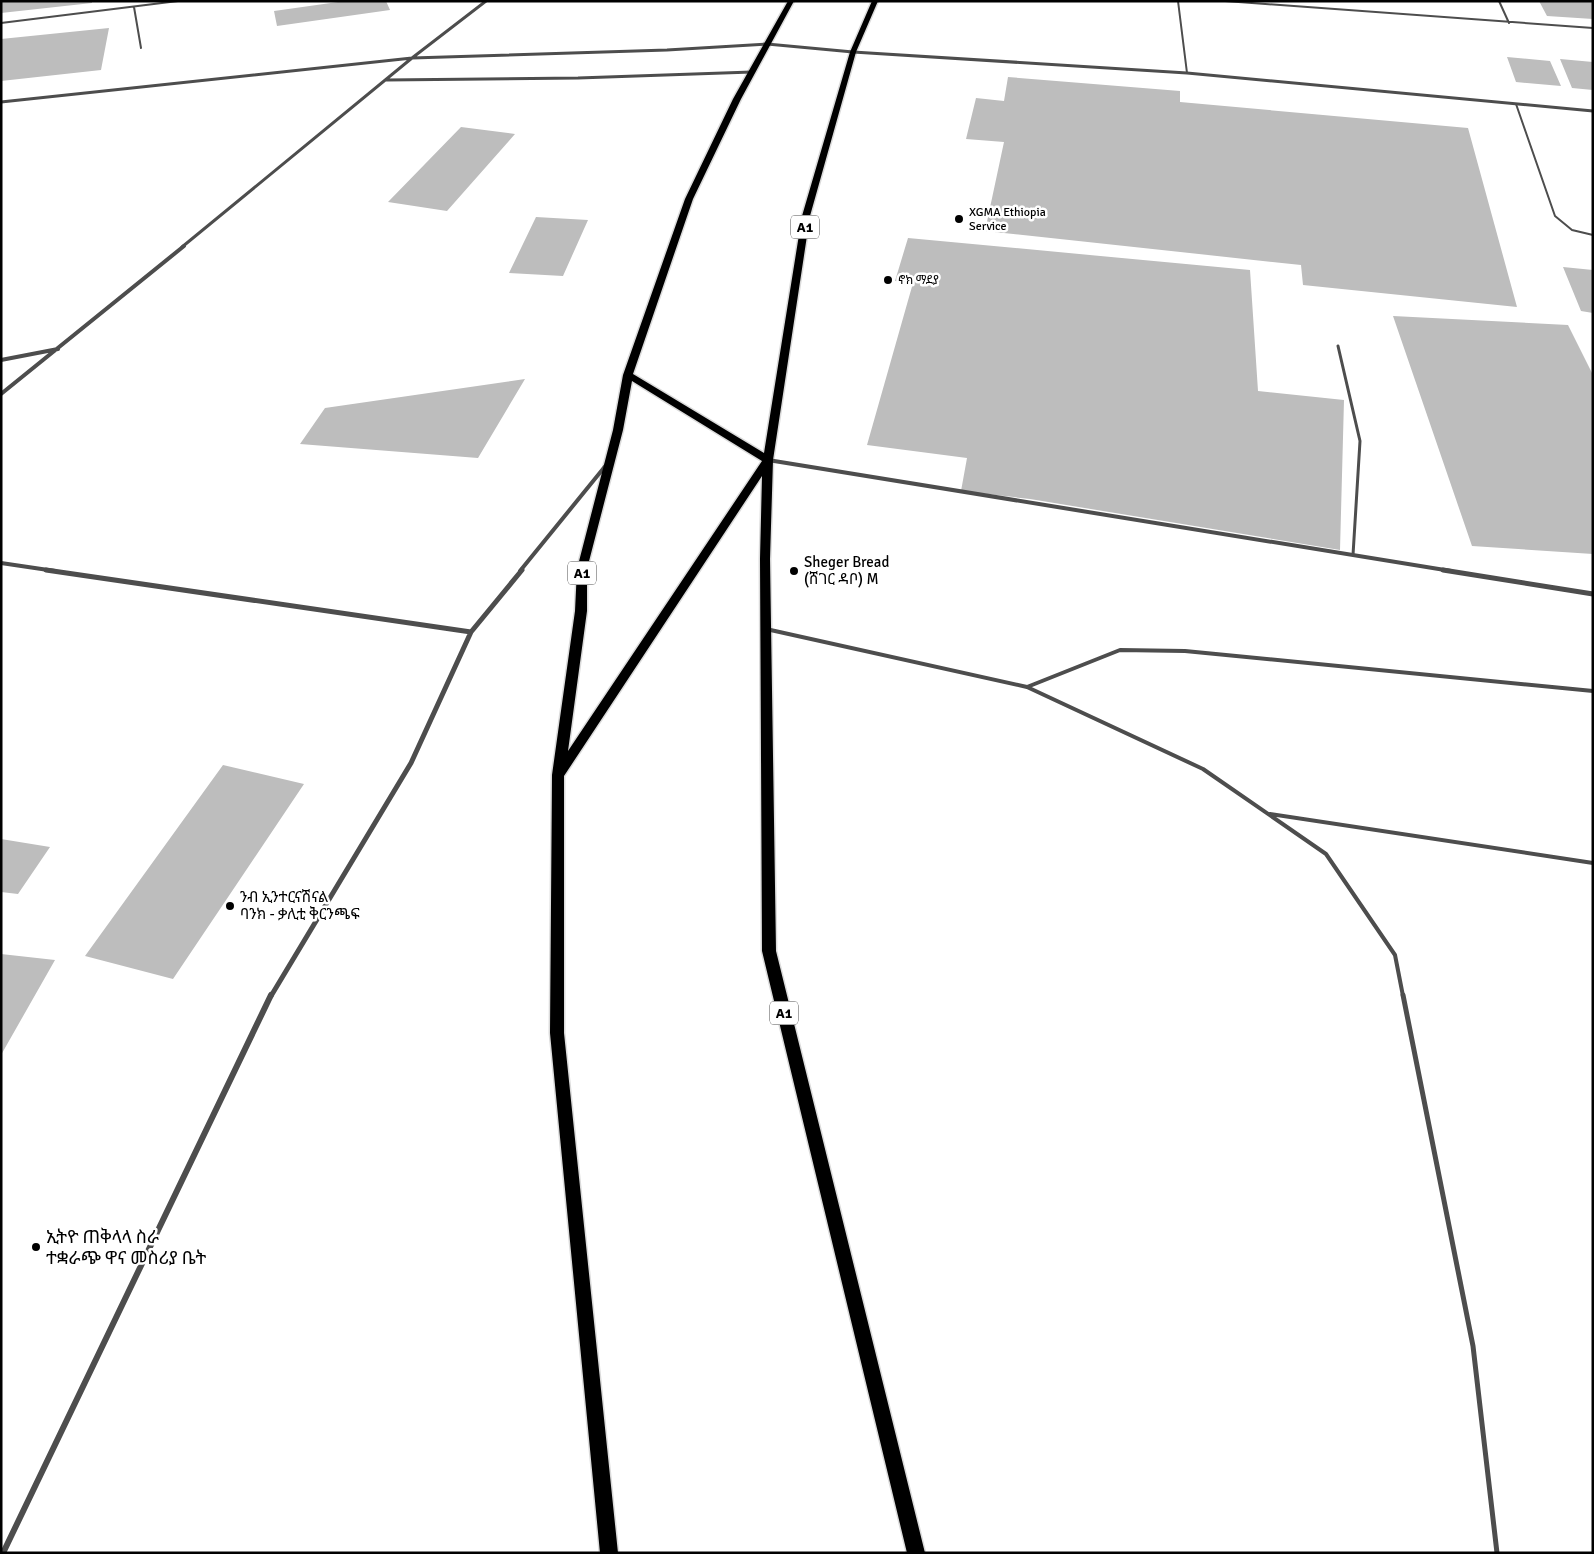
<svg xmlns="http://www.w3.org/2000/svg" width="1594" height="1554" viewBox="0 0 1594 1554" font-family="Signika,'Noto Sans Ethiopic',sans-serif">
<rect width="100%" height="100%" fill="#fff"/>
<path fill="#bdbdbd" d="M 1,1 L 92,1 L 92,3 L 1,13 Z
M 345,1 L 386,1 L 390,10 L 277,26 L 274,11 Z
M 1539,1 L 1593,1 L 1593,19 L 1547,16 Z
M 109,28 L 101,70 L 1,81 L 1,39 Z
M 1507,57 L 1550,61 L 1561,86 L 1516,82 Z
M 1560,59 L 1593,62 L 1593,90 L 1572,88 Z
M 1008,77 L 1180,91 L 1180,102 L 1468,128 L 1517,307 L 1303,285 L 1301,265 L 985,231 L 1004,142 L 966,139 L 976,98 L 1004,101 Z
M 461,127 L 515,134 L 447,211 L 388,202 Z
M 536,217 L 588,220 L 563,276 L 509,273 Z
M 908,238 L 1250,270 L 1258,391 L 1344,400 L 1340,550 L 1030,499 L 961,491 L 967,458 L 867,445 L 913,283 L 895,281 Z
M 1563,267 L 1593,270 L 1593,313 L 1581,311 Z
M 1393,316 L 1568,325 L 1593,375 L 1593,554 L 1472,546 Z
M 525,379 L 478,458 L 300,444 L 325,408 Z
M 223,765 L 304,784 L 173,979 L 85,956 Z
M 1,839 L 50,847 L 18,894 L 1,892 Z
M 1,954 L 55,960 L 1,1055 Z"/>
<g fill="none" stroke-linecap="round" stroke-linejoin="round">
<defs>
<path id="primary" d="M 788,1 L 794,1 L 741,99 L 693,199 L 633,374 L 764,453 L 802,216 L 850,52 L 872,1 L 878,1 L 856,52 L 810,216 L 773,460 L 770,559 L 776,951 L 925,1553 L 907,1553 L 762,951 L 760,559 L 762,476 L 564,776 L 564,1033 L 618,1553 L 600,1553 L 550,1033 L 552,775 L 575,611 L 577,569 L 613,430 L 623,375 L 685,199 L 733,99 ZM 632,381 L 762,461 L 568,751 L 587,611 L 587,569 L 623,430 Z"/>
</defs>
<use href="#primary" stroke="#dbdbdb" stroke-width="3"/>
<path stroke="#4d4d4d" stroke-width="2" d="M 1178,1 L 1187,73
M 1225,1 L 1593,28
M 1499,1 L 1509,23
M 134,7 L 141,48
M 1,23 L 178,1
M 1516,104 L 1555,216 L 1572,230 L 1593,235"/>
<path stroke="#4d4d4d" stroke-width="3" d="M 1338,346 L 1360,441 L 1353,555"/>
<path stroke="#4d4d4d" stroke-width="4" d="M 766,629 L 1027,687 L 1203,769 L 1326,854 L 1395,955 L 1403,996
M 1027,687 L 1120,650 L 1185,651 L 1593,691
M 1270,814 L 1593,863"/>
<path stroke="#4d4d4d" stroke-width="5" d="M 1403,995 L 1473,1346 L 1497,1553"/>
<path stroke="#4d4d4d" stroke-width="3" d="M 386,80 L 578,78 L 752,72
M 1,102 L 412,58 L 667,50 L 767,44 L 853,52 L 1187,73 L 1593,111
M 182,247 L 412,58 L 486,1"/>
<path stroke="#4d4d4d" stroke-width="4" d="M 1,360 L 58,349
M 1,394 L 184,246
M 768,460 L 1451,571
M 1,563 L 55,571
M 520,571 L 607,464"/>
<path stroke="#4d4d4d" stroke-width="5" d="M 46,570 L 471,632
M 1443,570 L 1593,594
M 271,996 L 411,763 L 471,632 L 522,570"/>
<path stroke="#4d4d4d" stroke-width="6" d="M 3,1553 L 271,995"/>
<use href="#primary" fill="#000" fill-rule="evenodd"/>
</g>
<g fill="#000" stroke="#fff" stroke-width="2">
<circle cx="959" cy="219" r="5"/>
<circle cx="888" cy="280" r="5"/>
<circle cx="794" cy="571" r="5"/>
<circle cx="230" cy="906" r="5"/>
<circle cx="36" cy="1247" r="5"/>
</g>
<g text-anchor="middle" dominant-baseline="central" stroke-width="5" stroke-linejoin="round" paint-order="stroke">
<g font-size="12" fill="#000" stroke="#fff" text-anchor="start">
<text x="969" y="212">XGMA Ethiopia<tspan x="969" dy="14">Service</tspan></text>
<text x="898" y="280">ኖክ ማደያ</text>
</g>
<g fill="#fff" stroke="#4c4c4c" stroke-width="1">
<rect x="791" y="215.5" width="28" height="23" rx="4"/>
<rect x="568" y="561.5" width="28" height="23" rx="4"/>
<rect x="770" y="1001.5" width="28" height="23" rx="4"/>
</g>
<g font-size="14" font-weight="bold" fill="#000">
<text x="805" y="227">A1</text>
<text x="582" y="573">A1</text>
<text x="784" y="1013">A1</text>
</g>
<g font-size="15" fill="#000" stroke="#fff" text-anchor="start">
<text x="804" y="562">Sheger Bread<tspan x="804" dy="17">(ሸገር ዳቦ) M</tspan></text>
<text x="240" y="897">ንብ ኢንተርናሽናል<tspan x="240" dy="17">ባንክ - ቃሊቲ ቅርንጫፍ</tspan></text>
</g>
<g font-size="18" fill="#000" stroke="#fff" text-anchor="start">
<text x="46" y="1237">ኢትዮ ጠቅላላ ስራ<tspan x="46" dy="21">ተቋራጭ ዋና መስሪያ ቤት</tspan></text>
</g>
</g>
<rect width="1594" height="1554" fill="none" stroke="#000000" stroke-width="5"/>
</svg>
